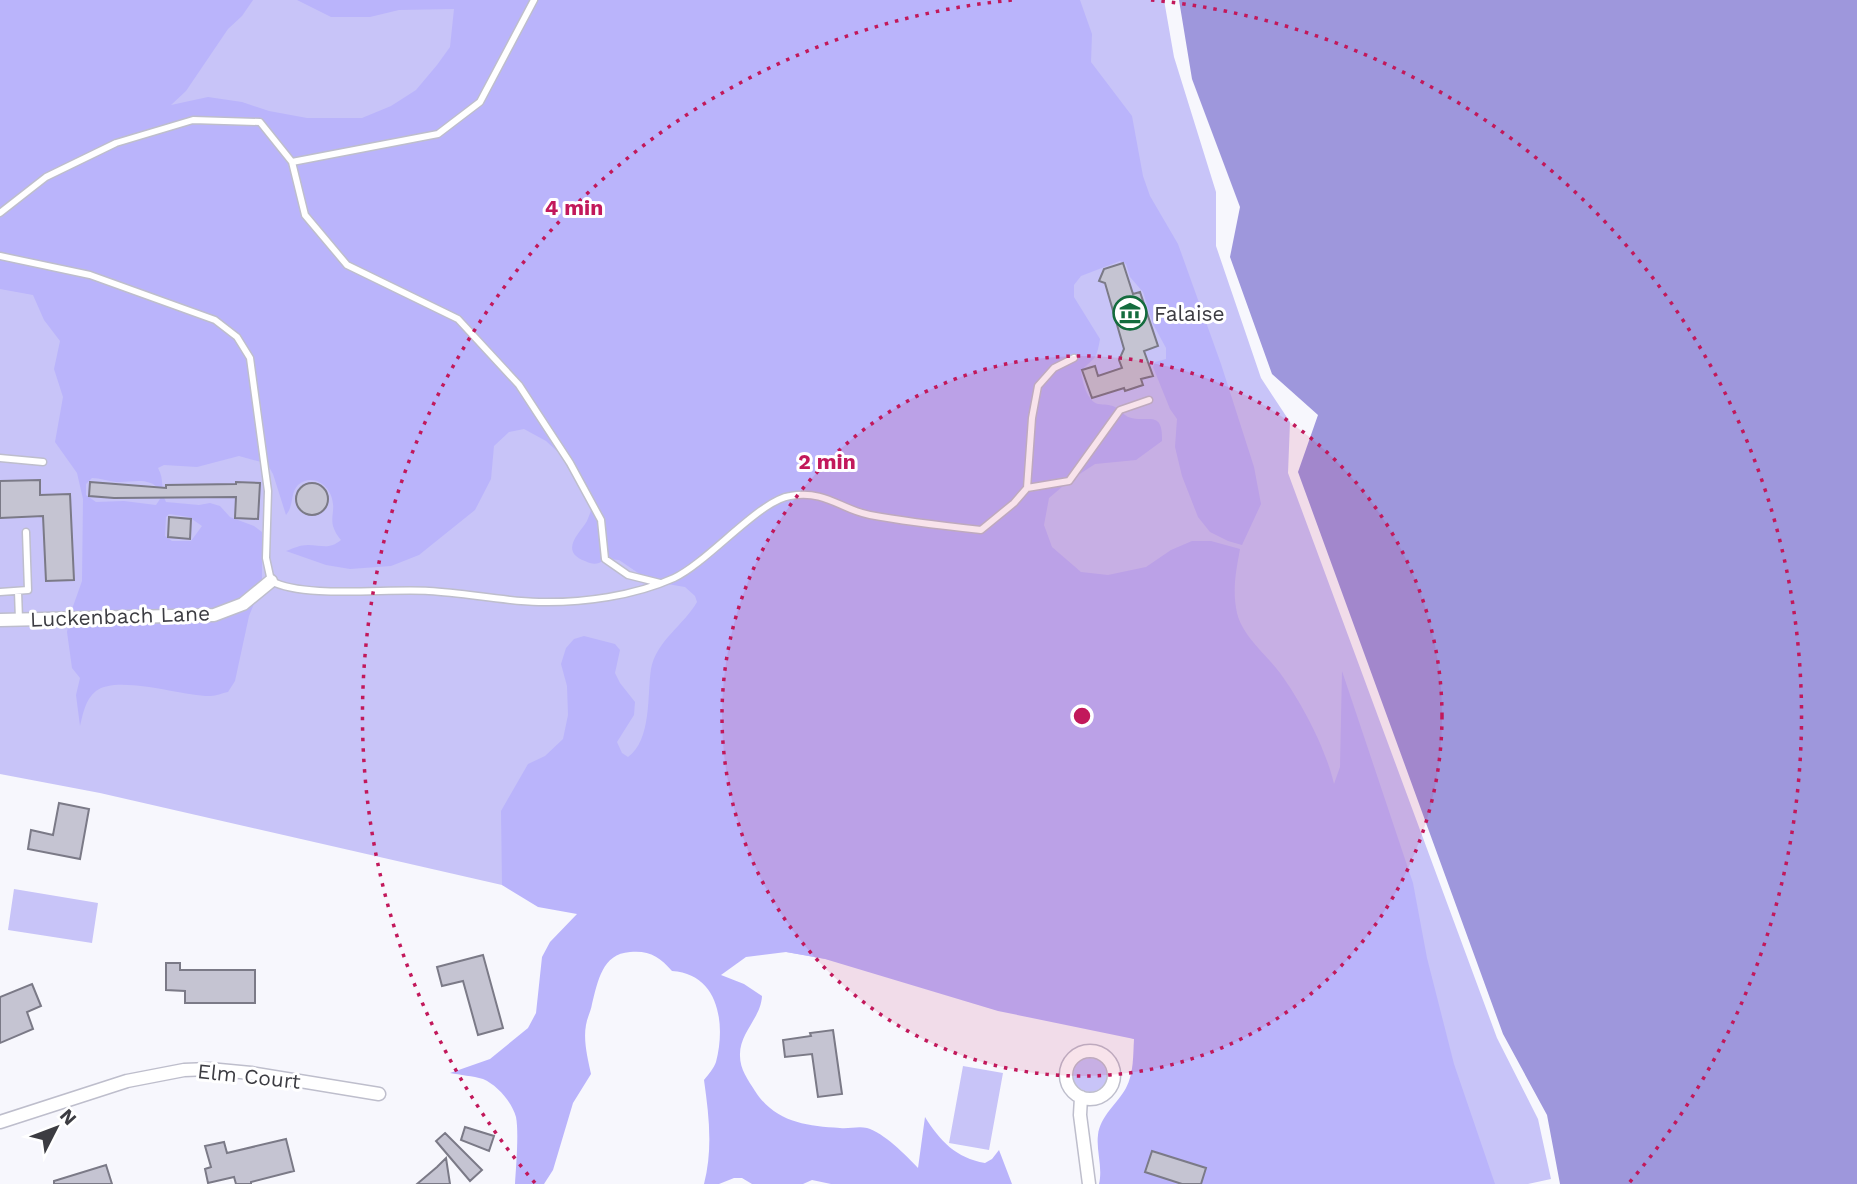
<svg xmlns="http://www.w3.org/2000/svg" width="1857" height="1184" viewBox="0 0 1857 1184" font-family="'Work Sans',sans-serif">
<rect width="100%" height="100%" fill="#f7f7fd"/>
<path fill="#c8c4f8" d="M 0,0 L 1164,0 L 1174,57 L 1216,192 L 1216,246 L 1261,378 L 1290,422 L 1288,473 L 1497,1038 L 1538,1119 L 1551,1179 L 1528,1184 L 1400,1184 L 1134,1039 L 1063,1013 L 832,960 L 746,945 L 502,885 L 100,793 L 0,774 Z
M 14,889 L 98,903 L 92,943 L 8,930 Z
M1073 1075a17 17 0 1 1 34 0a17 17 0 1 1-34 0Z
M 963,1066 L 1003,1073 L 989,1150 L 949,1143 Z"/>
<path fill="#bab4fb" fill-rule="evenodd" d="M 0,0 L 253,0 L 242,16 L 228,29 L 186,91 L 171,105 L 208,97 L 242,102 L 269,111 L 307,118 L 362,118 L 391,106 L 416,90 L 437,65 L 450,47 L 454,9 L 399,10 L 370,17 L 331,17 L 297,0 L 1080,0 L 1092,34 L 1091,62 L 1132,116 L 1143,176 L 1150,196 L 1178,244 L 1221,364 L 1254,467 L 1261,504 L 1242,545 L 1228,541 L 1210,532 L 1198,517 L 1182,476 L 1175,447 L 1177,419 L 1170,409 L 1153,367 L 1155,362 L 1166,359 L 1166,348 L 1153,324 L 1143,292 L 1130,277 L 1126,264 L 1120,261 L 1081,276 L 1074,285 L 1074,297 L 1100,339 C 1096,362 1095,356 1081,371 C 1082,381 1087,401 1098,404 C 1104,405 1109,404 1115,407 C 1120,409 1124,415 1128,417 C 1147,424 1163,408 1162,441 L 1136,460 L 1095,464 L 1069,481 L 1049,498 L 1044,525 L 1052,547 L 1081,572 L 1108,575 L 1146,567 L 1171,550 L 1192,541 L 1211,541 L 1240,549 C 1236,571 1232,590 1237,613 C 1243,637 1266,654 1280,673 C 1302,703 1326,749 1334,784 L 1340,767 L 1342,671 L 1413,883 L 1427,958 L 1454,1064 L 1495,1184 L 1099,1184 C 1103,1167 1096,1151 1098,1135 C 1100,1116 1118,1103 1126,1088 C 1134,1073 1133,1055 1134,1039 L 998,1011 L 825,959 L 786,952 L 746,957 L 721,975 L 744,984 L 762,996 C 761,1018 739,1033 740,1056 C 740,1069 748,1080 755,1091 C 775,1122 805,1126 840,1128 C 849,1129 858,1126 867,1128 C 883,1132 907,1156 918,1168 L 925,1117 C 940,1141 956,1158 985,1163 L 992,1159 L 999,1150 L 1012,1184 L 831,1184 L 812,1180 L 803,1184 L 752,1184 L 742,1178 L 734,1178 L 719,1184 L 704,1184 C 713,1149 709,1116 704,1080 C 708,1075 714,1068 716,1062 C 726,1024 719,974 672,971 C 660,957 649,950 630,952 C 602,954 598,981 592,1004 C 591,1011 587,1018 586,1025 C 583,1041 588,1059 591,1074 L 573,1103 L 553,1170 L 544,1184 L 515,1184 C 516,1168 519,1132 516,1117 C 512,1102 497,1085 483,1079 C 473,1076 460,1075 450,1073 L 490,1059 L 528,1028 L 536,1013 L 542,957 L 550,942 L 577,914 L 538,907 L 502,885 L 501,811 L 528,764 L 545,756 L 563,739 L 568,715 L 567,686 L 561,664 L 566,648 L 574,639 L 584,636 L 615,644 L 620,650 L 615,673 L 620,683 L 635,702 L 634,715 L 617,742 L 622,753 L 628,757 C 652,740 647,694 651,669 C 656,641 684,625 697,602 L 695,596 L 685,587 L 650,581 L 619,560 L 605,559 C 598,565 593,565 585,561 C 559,551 579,534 587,521 C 589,516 591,511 593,505 L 570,463 L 546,441 L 524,429 L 509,432 L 494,446 L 491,479 L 475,510 L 419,555 L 391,566 L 350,569 L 326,565 L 286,551 C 294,548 300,545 308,545 C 322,545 329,550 341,540 C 337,535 335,532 333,526 C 331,518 334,511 333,504 C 332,486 313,472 298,485 C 290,493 294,506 286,515 L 273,474 L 269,467 L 261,462 L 239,456 L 197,467 L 164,465 L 158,468 C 165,480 160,491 166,502 L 199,505 L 210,503 L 220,506 L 230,517 L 254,526 L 262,532 L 262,584 L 249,616 L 235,681 L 228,692 C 222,693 216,696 211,696 C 185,697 118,674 96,691 C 85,700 83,714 80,726 L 76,695 L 80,678 L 72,668 L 67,632 L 71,612 L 82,581 L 83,499 L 77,473 L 55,442 L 63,397 L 54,369 L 60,341 L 44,320 L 33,295 L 0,289 ZM 92,478 C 100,478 108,481 116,482 C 132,483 148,476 160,490 L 160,499 L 156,505 L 124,501 L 96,502 L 86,495 L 86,484 ZM 169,514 L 189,517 L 202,526 L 191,541 L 172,541 L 165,536 L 166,517 Z"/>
<path fill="#9e97dc" d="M 1179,0 L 1857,0 L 1857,1184 L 1560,1184 L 1547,1115 L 1503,1034 L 1298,472 L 1318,415 L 1272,374 L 1230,257 L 1240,207 L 1192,79 Z"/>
<path fill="#c5c4d2" stroke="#7b7a87" stroke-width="2" d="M 1123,263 L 1133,294 L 1140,292 L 1158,346 L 1144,351 L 1153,376 L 1141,379 L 1143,385 L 1125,391 L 1124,388 L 1092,398 L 1082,370 L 1095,366 L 1098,376 L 1122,368 L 1119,360 L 1124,349 L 1105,283 L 1099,281 L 1104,269 Z
M 40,480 L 40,495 L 70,494 L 74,580 L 46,581 L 43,516 L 0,518 L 0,481 Z
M 90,482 L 166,488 L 166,485 L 236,484 L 236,482 L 260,483 L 258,519 L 235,518 L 236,497 L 114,498 L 89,496 Z
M296 499a16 16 0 1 1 32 0a16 16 0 1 1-32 0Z
M 169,517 L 191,519 L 190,539 L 168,537 Z
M 59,803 L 89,809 L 80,859 L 28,849 L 31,830 L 53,835 Z
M 483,955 L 503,1028 L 478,1035 L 463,981 L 442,986 L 437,967 Z
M 166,963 L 180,963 L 180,970 L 255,970 L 255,1003 L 185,1003 L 185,991 L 166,990 Z
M 32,984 L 41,1006 L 27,1012 L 33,1029 L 0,1043 L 0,997 Z
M 833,1030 L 842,1094 L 818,1097 L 812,1054 L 785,1057 L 783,1040 L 811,1036 L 810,1033 Z
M 465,1127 L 494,1136 L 489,1151 L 461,1140 Z
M 445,1133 L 482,1170 L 470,1181 L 436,1141 Z
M 286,1139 L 294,1171 L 251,1182 L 251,1184 L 236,1184 L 234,1177 L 208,1183 L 205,1169 L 211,1167 L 205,1146 L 224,1142 L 227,1153 Z
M 1152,1151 L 1206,1168 L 1201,1184 L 1182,1184 L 1145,1172 Z
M 446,1158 L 450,1184 L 417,1184 L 437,1167 Z
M 106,1165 L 112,1184 L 54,1184 L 54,1181 Z"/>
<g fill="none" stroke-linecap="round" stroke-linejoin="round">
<defs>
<path id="lane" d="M 292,162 L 438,134 L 480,102 L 534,0
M 0,213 L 46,177 L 116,143 L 193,120 L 260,122 L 292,162 L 305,215 L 347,265 L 458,319 L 519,385 L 570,463 L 601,520 L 605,559 L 628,575 L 660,583
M 0,256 L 90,275 L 215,320 L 237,337 L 250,358 L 268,491 L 266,558 L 271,581 C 305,599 388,588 429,591 C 466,593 502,601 539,602 C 583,603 634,596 674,578 C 708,562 760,500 790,496 C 827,490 839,509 870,515 C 907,522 944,526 981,530 L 1014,503 L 1027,488 L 1032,418 L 1038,386 L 1054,368 L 1074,358
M 0,458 L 43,462
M 1027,488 L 1069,481 L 1120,410 L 1149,400
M 18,591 L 19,620
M 0,592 L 28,590 L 26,532"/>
<path id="street" d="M 0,620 L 214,615 L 243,604 L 271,581
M1066 1075a24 24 0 1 1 48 0a24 24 0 1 1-48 0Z
M 1081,1097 L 1080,1115 L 1089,1184
M 0,1122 L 127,1081 L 184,1070 L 209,1069 L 251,1073 L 379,1094"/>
</defs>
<use href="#lane" stroke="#bebecc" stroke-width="9"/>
<use href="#street" stroke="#bebecc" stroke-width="15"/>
<use href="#lane" stroke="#fff" stroke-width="6"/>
<use href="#street" stroke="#fff" stroke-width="12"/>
</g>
<circle cx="1082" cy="716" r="360" fill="#c2185b" fill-opacity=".12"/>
<g fill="none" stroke="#c2185b" stroke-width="3.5" stroke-dasharray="3.5 7">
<circle cx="1082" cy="716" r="360"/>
<path d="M535 1183A719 719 0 0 1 1013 0M1151 0A719 719 0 0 1 1629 1183"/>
</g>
<defs>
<symbol id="museum-ring" viewBox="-11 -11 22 22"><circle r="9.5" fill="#fff" stroke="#146c3e" stroke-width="1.5"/><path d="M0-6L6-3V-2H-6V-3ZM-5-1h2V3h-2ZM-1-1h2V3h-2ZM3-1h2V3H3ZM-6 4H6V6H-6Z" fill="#146c3e"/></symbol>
</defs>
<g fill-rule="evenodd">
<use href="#museum-ring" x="1111" y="294" width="38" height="38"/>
</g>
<g text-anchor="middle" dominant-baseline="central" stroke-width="6" stroke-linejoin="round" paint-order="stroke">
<g font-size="21" fill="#3c3c42" stroke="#fff" text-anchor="start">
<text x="1154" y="313">Falaise</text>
</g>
<g font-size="21" fill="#3c3c42" stroke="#fff">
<text transform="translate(120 616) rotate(-2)">Luckenbach Lane</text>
<text transform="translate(249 1076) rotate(6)">Elm Court</text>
</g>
</g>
<circle cx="1082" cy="716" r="10" fill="#c2185b" stroke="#fff" stroke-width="3.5"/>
<g font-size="21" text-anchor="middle" font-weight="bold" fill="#c2185b" stroke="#fff" stroke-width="6" stroke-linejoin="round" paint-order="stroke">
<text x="574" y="215">4 min</text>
<text x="827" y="469">2 min</text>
</g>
<g transform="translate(56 1128) rotate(48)" stroke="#ffffff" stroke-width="5" paint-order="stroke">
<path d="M0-5L12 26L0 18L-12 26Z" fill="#3c3c42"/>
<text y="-10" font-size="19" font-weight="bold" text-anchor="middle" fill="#3c3c42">N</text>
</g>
</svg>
